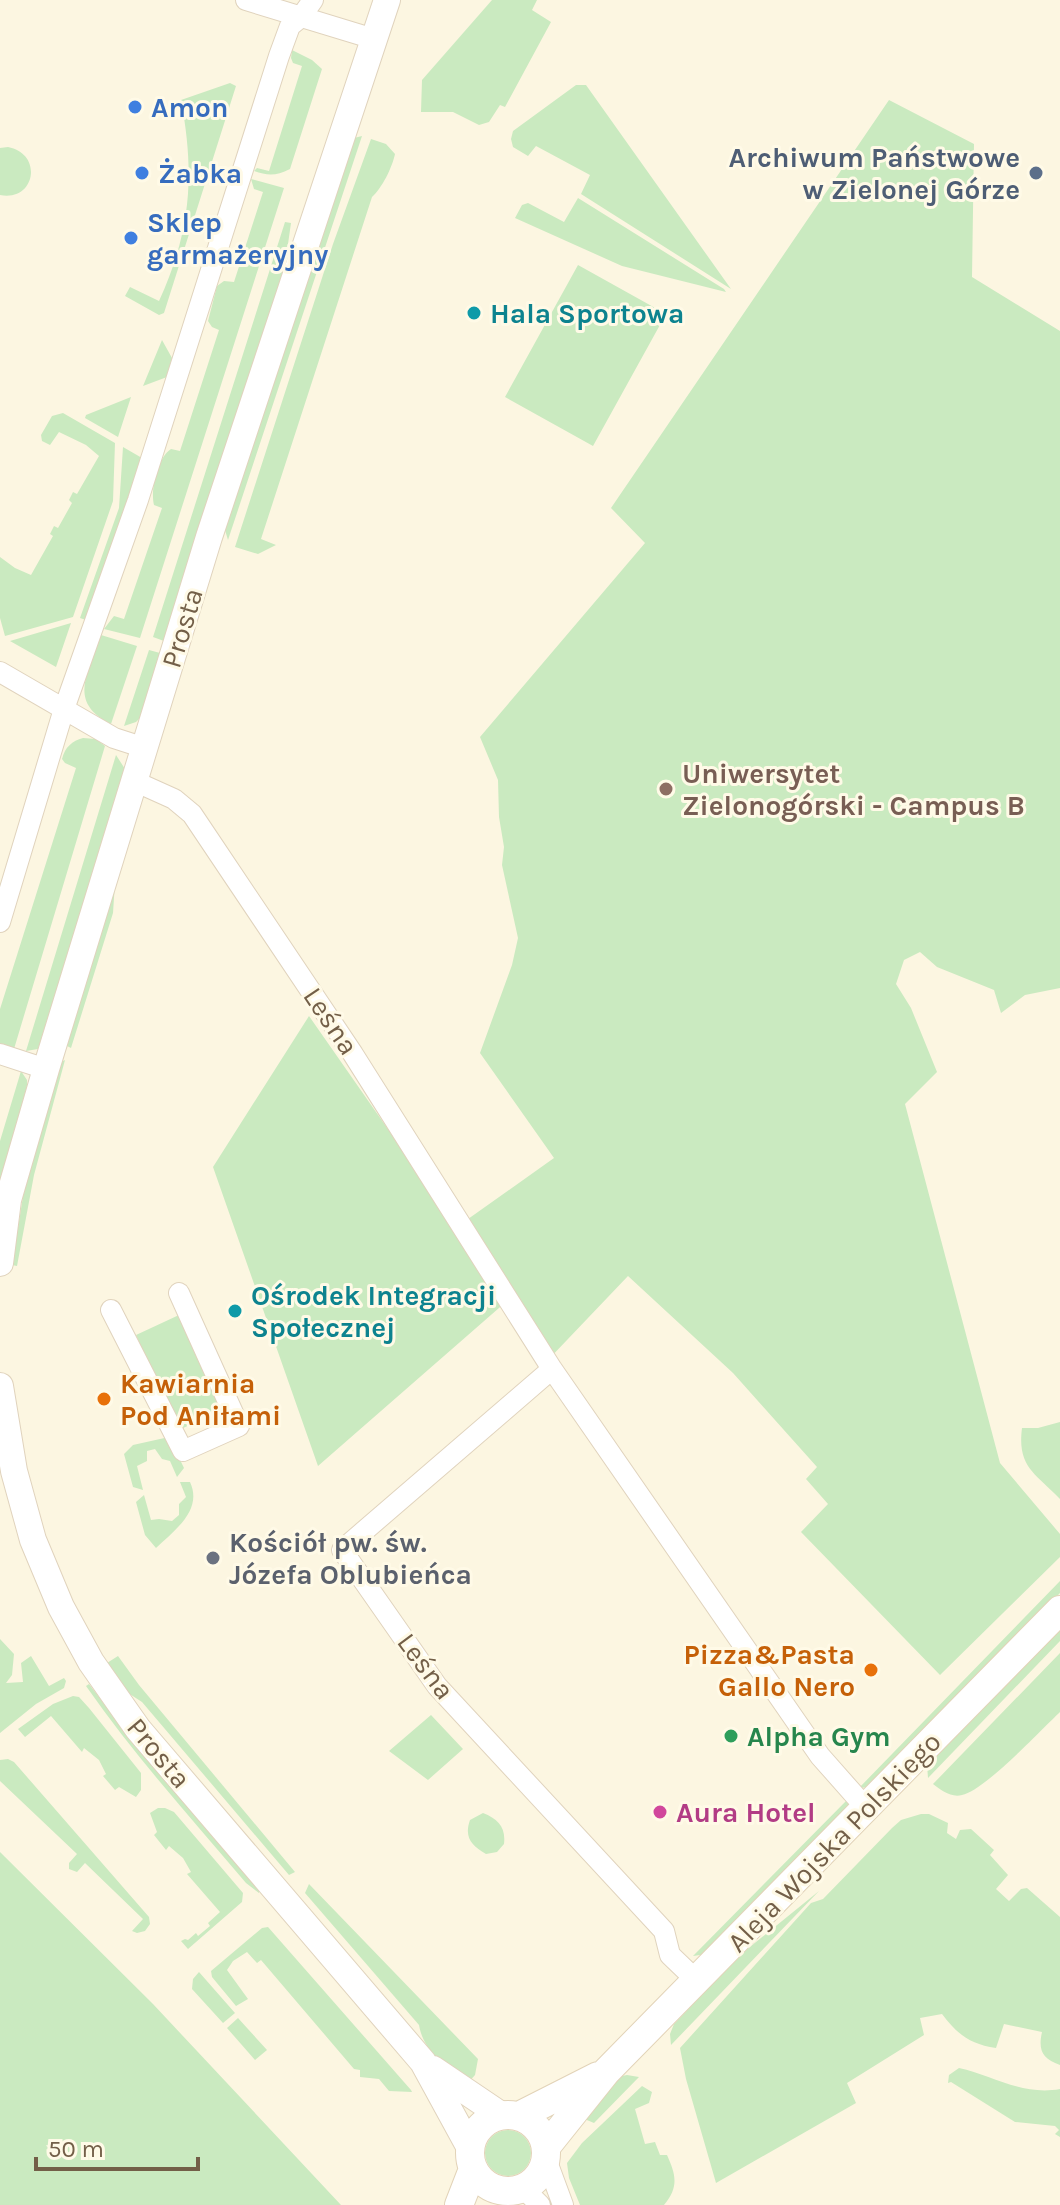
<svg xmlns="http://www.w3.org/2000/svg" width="1060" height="2205" viewBox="0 0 1060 2205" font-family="Karla,sans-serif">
<rect width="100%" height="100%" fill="#fcf6e1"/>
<path fill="#caeac0" d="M 492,0 L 537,0 L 532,10 L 551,22 L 505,107 L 500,105 L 489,122 L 479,125 L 453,112 L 421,112 L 422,80 Z
M 292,50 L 312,60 L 322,69 L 290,169 C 276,176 268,176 254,171 L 257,168 L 269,171 L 302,66 L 293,63 L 291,58 Z
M 230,83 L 236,86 L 164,313 L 159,315 L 125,296 L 130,287 L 159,301 C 191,231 195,175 181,100 Z
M 576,85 L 586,85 L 731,289 L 581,194 L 590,175 L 536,146 L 528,156 L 513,147 L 511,139 L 513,131 Z
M 889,100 L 974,144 L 972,277 L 1060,331 L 1060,988 L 1025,995 L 1001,1013 L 994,990 L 937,967 L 920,952 L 904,960 L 896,984 L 911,1008 L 937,1072 L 905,1104 L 1000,1463 L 1060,1534 L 1060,1557 L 940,1675 L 801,1532 L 828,1504 L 806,1479 L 817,1467 L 733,1373 L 628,1276 L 547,1361 L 507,1301 L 318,1466 L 213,1167 L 309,1016 L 496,1284 L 461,1224 L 554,1158 L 480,1053 L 512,965 L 518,938 L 502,865 L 504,847 L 499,817 L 498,780 L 480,737 L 645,543 L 611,508 Z
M 362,136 L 228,540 L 225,530 L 354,138 Z
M 371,139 L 386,144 L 395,154 C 392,168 382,188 372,197 L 261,539 L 276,545 L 258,554 L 235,547 L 333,244 Z
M 8,147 C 44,154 35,202 0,195 L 0,148 Z
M 251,179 L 284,188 L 140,638 L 104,629 L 114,616 L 124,619 L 162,508 L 154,505 C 150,490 158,457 171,449 L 180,451 L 219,330 L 212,327 L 208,321 L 217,286 L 224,281 L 234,282 L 263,192 L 254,189 Z
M 578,198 L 724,289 L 726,292 L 622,266 L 515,218 L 522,205 L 528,203 L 564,222 Z
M 285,222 L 291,223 L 284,272 L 164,641 L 153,637 Z
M 578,265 L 666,314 L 593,446 L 505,397 Z
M 162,340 L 172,358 L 167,377 L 143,386 Z
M 131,397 L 118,437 L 85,418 L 86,415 Z
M 63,413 L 115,443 L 113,501 L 73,617 L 5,636 L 0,618 L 0,557 L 15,568 L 31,575 L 53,536 L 50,534 L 54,526 L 58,528 L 72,503 L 69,500 L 73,492 L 77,494 L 99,456 L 86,445 L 59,432 L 50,445 L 42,441 L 41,435 L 52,416 Z
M 123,447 L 142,458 L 86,620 L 80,618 L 119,508 Z
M 71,623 L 56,667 L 10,641 Z
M 101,635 L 137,646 L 111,724 C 66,702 89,672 101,635 Z
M 149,650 L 160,653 L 142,716 L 136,722 L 124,726 Z
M 83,738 L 96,739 L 105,746 L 14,1049 L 0,1045 L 0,1009 L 76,768 L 65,763 L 62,759 C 65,747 72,741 83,738 Z
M 116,755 L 125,769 L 38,1049 L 26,1051 Z
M 115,882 L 113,913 L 71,1048 L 65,1045 Z
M 65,1060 L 34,1175 L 17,1266 L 12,1265 L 25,1184 L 61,1062 Z
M 21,1071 L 27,1080 L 27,1086 L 0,1183 L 0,1141 Z
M 179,1315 L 223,1409 L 179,1430 L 136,1335 Z
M 1060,1422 L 1060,1499 C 1035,1473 1017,1467 1022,1428 L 1038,1428 Z
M 169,1437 L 184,1468 L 177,1477 L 170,1461 L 162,1459 L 155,1449 L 147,1451 L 147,1461 L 137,1466 L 143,1490 L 133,1487 L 124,1454 L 133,1445 Z
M 180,1482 L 190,1482 C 203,1510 175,1530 156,1548 L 145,1535 L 136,1502 L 144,1495 L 151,1520 L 159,1519 L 172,1521 L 179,1515 L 179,1504 L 186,1497 Z
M 1060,1581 L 1060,1593 L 871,1787 L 859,1788 Z
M 1060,1629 L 1060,1641 L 928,1778 L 927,1765 Z
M 0,1639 L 14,1654 L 12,1675 L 6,1683 L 23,1682 L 21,1663 L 31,1656 L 49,1686 L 64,1678 L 66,1681 L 64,1688 L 36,1704 L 0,1733 Z
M 1060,1653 L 1060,1712 C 1041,1730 984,1791 962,1795 C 951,1798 941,1790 933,1784 Z
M 118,1656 L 139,1685 L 295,1872 L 289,1875 L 142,1702 L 125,1691 L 107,1663 Z
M 89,1684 L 127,1734 L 259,1889 L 259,1893 L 246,1883 C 191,1818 134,1755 86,1686 Z
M 73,1696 L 79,1697 L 89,1708 L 141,1773 L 141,1790 L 136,1797 L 119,1787 L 115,1790 L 103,1776 L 106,1774 L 99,1760 L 84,1748 L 82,1752 L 51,1716 L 25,1737 L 18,1729 L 53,1704 Z
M 431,1715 L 463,1749 L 428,1780 L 389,1751 Z
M 8,1759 L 14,1762 L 149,1917 L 150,1924 L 145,1931 L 137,1933 L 132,1931 L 143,1919 L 85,1863 L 77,1872 L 69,1869 L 69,1863 L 77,1854 L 0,1781 L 0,1760 Z
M 847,1800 L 849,1806 L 707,1954 L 693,1956 Z
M 158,1808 L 165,1808 L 174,1812 L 243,1893 L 242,1902 L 188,1949 L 181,1941 L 185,1939 L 188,1940 L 196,1933 L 198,1936 L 210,1926 L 208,1923 L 220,1912 L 187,1874 L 191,1872 L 183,1858 L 169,1846 L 166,1850 L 154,1835 L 157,1832 L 150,1813 Z
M 483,1813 C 498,1819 506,1827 504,1844 L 497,1852 L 486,1854 C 471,1845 464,1837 470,1820 Z
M 921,1814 L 929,1814 L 948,1823 L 947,1833 L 956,1839 L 960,1830 L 971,1829 L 994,1850 L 990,1855 L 1008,1875 L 996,1889 L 1009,1901 L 1021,1889 L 1027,1888 L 1060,1917 L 1060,2065 C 1042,2059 1038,2050 1042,2032 L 1004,2024 L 996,2048 C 970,2044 958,2035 942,2014 L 920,2018 L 924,2035 L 847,2083 L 856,2103 L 716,2183 L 686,2079 L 680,2048 L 811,1903 L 823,1899 L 892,1828 L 901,1820 Z
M 0,1852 L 153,2004 L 341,2205 L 0,2205 Z
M 309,1884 L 478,2059 L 475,2075 L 467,2084 C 447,2068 423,2051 419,2025 L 305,1893 Z
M 819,1891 L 671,2045 L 670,2034 L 674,2024 L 740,1955 Z
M 268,1927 L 411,2090 L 412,2092 L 389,2091 L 379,2079 L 360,2077 L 360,2070 L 354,2069 L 261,1960 L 257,1963 L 247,1952 L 233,1961 L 227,1970 L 248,1999 L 236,2006 L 212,1977 L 211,1971 L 262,1928 Z
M 199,1972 L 235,2013 L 223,2023 L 192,1989 L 193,1979 Z
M 238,2018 L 267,2050 L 255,2060 L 227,2028 Z
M 959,2068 C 992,2075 1022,2096 1060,2089 L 1060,2137 L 1055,2134 L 1059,2130 L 1055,2126 L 1015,2122 L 951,2082 L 948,2083 L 949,2075 Z
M 627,2075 L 639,2077 L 594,2123 L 582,2118 L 622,2076 Z
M 642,2086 L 652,2092 L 649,2103 L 635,2109 L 645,2144 L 655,2142 L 660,2155 L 667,2155 C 676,2175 679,2187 664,2205 L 580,2205 L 569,2178 L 567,2163 L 582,2143 Z
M485 2153a23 23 0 1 1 46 0a23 23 0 1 1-46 0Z"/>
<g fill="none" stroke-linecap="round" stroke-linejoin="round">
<defs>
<path id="minor" d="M 246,0 L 374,39
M 0,672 L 114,738 L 145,748
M 134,781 L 174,799 L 192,814 L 353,1054 L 552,1369 L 820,1756 L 866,1808
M 0,922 L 64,709 L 138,500 L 279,56 L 290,26 L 301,17 L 313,0
M 0,1054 L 46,1069
M 111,1310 L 183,1451 L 239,1426 L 179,1293
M 552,1369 L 342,1550 L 437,1686 L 664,1931 L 670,1955 L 697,1981
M 546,2159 L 563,2205
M 523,2188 L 540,2205"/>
<path id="tertiary" d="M 0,1263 L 8,1200 L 46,1069 L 209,537 L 387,0
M 0,1386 L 14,1471 L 33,1540 L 61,1607 L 91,1662 L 138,1729 L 423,2062 L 470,2148
M 433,2069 L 501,2115"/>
<path id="secondary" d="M470 2153a38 38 0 1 1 76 0a38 38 0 1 1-76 0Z
M 519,2116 L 598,2076
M 546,2147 L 606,2072 L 1060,1610
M 459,2205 L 473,2169"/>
</defs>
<use href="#minor" stroke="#e0d3bd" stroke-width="22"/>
<use href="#tertiary" stroke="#e0d3bd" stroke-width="28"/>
<use href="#secondary" stroke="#e2d3b8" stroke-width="30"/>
<use href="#minor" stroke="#fff" stroke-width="20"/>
<use href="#tertiary" stroke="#fff" stroke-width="26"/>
<use href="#secondary" stroke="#fff" stroke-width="28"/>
</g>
<g fill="#3f7fe0" stroke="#fffae7" stroke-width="3">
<circle cx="135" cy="107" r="8"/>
<circle cx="142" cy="173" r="8"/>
<circle cx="131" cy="238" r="8"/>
</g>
<circle fill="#5c6f8a" stroke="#fffae7" stroke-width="3" cx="1036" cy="173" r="8"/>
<g fill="#0f9aa8" stroke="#fffae7" stroke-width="3">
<circle cx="474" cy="313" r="8"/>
<circle cx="235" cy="1311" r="8"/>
</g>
<circle fill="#8d6e63" stroke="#fffae7" stroke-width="3" cx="666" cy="789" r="8"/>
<g fill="#e8710a" stroke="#fffae7" stroke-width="3">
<circle cx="104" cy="1399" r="8"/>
<circle cx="871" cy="1670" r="8"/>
</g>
<circle fill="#6b7280" stroke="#fffae7" stroke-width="3" cx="213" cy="1558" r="8"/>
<circle fill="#2e9e5b" stroke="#fffae7" stroke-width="3" cx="731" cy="1736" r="8"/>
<circle fill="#d1479c" stroke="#fffae7" stroke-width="3" cx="660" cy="1812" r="8"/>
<g text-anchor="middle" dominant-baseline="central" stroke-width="6" stroke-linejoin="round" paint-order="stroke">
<g font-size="28" font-weight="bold" fill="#366cbe" stroke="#fffae7" text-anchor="start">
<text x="151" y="107">Amon</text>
<text x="158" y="173">Żabka</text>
<text x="147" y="222">Sklep<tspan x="147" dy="32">garmażeryjny</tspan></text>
</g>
<g font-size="28" font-weight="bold" fill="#4e5e75" stroke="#fffae7" text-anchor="end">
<text x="1020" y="157">Archiwum Państwowe<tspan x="1020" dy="32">w Zielonej Górze</tspan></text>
</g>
<g font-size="28" font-weight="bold" fill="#0d838f" stroke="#fffae7" text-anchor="start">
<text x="490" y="313">Hala Sportowa</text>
<text x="251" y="1295">Ośrodek Integracji<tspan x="251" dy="32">Społecznej</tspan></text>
</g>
<g font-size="28" fill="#735f48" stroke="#fffae7">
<text transform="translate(182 628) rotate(-73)">Prosta</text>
<text transform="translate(331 1021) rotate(56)">Leśna</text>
<text transform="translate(426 1666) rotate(53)">Leśna</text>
<text transform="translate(159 1753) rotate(50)">Prosta</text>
<text transform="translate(834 1842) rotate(-46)">Aleja Wojska Polskiego</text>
</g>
<g font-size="28" font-weight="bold" fill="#785e54" stroke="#fffae7" text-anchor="start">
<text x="682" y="773">Uniwersytet<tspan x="682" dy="32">Zielonogórski - Campus B</tspan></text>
</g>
<g font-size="28" font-weight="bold" fill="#c56008" stroke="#fffae7" text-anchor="start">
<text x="120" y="1383">Kawiarnia<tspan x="120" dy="32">Pod Aniłami</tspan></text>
<text x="855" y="1654" text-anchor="end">Pizza&amp;Pasta<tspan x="855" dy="32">Gallo Nero</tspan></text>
</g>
<g font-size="28" font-weight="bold" fill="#5b616d" stroke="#fffae7" text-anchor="start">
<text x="229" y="1542">Kościół pw. św.<tspan x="229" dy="32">Józefa Oblubieńca</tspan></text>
</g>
<g font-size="28" font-weight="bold" fill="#27864d" stroke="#fffae7" text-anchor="start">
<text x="747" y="1736">Alpha Gym</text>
</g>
<g font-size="28" font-weight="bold" fill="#b23c85" stroke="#fffae7" text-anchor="start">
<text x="676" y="1812">Aura Hotel</text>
</g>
</g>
<path d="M36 2157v12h162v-12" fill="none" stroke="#735f48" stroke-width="4"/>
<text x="48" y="2157" font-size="24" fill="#735f48" stroke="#fffae7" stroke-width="6" paint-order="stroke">50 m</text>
</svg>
